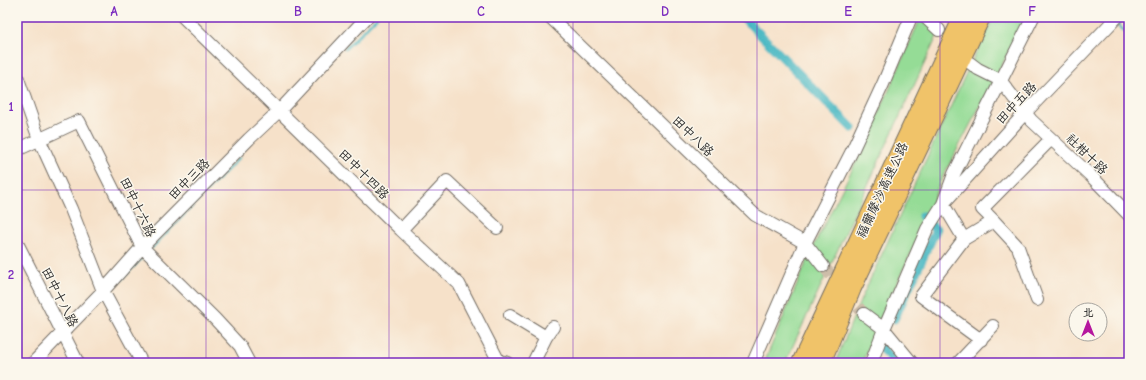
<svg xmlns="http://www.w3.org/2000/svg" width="1146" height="380" viewBox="0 0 1146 380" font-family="'Comic Neue','LXGW WenKai TC',sans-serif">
<rect width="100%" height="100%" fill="#fbf7ec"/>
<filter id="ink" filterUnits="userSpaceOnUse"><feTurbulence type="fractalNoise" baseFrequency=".025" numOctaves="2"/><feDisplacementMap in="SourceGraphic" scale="8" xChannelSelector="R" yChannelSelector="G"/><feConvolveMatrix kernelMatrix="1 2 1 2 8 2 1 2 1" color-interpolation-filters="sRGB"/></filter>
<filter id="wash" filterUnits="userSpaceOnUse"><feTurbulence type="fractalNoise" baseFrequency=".012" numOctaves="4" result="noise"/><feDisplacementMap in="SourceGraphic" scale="16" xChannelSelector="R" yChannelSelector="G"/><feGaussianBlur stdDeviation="0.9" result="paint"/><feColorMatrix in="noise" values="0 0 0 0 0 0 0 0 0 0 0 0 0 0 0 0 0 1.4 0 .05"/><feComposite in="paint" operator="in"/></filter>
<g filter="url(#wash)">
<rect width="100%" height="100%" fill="#f6e1c9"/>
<path fill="#95dc96" stroke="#608460" d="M 921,17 L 946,17 L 785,363 L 764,363 L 812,249 L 867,140 Z
M 994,17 L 1027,17 L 940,182 L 923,227 L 873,335 L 862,363 L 835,363 L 861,299 L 969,67 Z"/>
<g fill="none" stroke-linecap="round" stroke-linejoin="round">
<path stroke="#4ab8c3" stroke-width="2.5" d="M 1116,23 L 1129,36
M 345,49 L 377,17
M 152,248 L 239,158
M 120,281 L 142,258"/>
<path stroke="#4ab8c3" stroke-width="9" d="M 743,17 L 852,128
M 894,319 L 936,230 L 922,216
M 881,347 L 882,349 L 896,363"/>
</g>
</g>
<g filter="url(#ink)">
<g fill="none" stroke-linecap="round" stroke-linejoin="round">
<path stroke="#cdbda9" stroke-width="12" stroke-dasharray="12 6" stroke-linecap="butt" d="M 823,266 L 864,314"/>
<defs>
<path id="minor" d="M 183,17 L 401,230 L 459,284 L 498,360 L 507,363
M 550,17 L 755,215 L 805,243 L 823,266
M 925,17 L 939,30
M 970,63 L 978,69 L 1000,80 L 1031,120 L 1090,175 L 1129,215
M 17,76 L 39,139 L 71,209 L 103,291 L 142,363
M 17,150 L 79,121 L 142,247 L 215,319 L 240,346 L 249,363
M 994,221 L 1018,247 L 1037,300
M 401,230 L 447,181 L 497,228
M 964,239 L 943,204 L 1025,113 L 1117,17
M 17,243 L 78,363
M 864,314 L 884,329 L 912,363
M 510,315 L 546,337
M 981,340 L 921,296 L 964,239 L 994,221 L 982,209 L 1051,139
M 33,363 L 103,291 L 142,247 L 249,139 L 280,110 L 367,17
M 533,363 L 546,337 L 553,327
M 753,363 L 805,243 L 852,151 L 883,84 L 911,17
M 871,363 L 884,329 L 927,229 L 943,204 L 954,174 L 1033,17
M 958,363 L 993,326"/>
<path id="highway" d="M 801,363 L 963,17
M 821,363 L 852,288 L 981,17"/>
</defs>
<use href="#minor" stroke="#726b62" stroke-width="14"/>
<use href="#highway" stroke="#726b62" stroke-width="20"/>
<use href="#minor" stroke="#fff" stroke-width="12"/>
<use href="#highway" stroke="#f0c369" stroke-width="18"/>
</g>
</g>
<path fill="none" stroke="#7b2cbf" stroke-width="1" stroke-opacity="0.55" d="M 206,17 L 206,363M 389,17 L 389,363M 573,17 L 573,363M 757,17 L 757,363M 940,17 L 940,363M 17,190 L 1129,190"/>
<g text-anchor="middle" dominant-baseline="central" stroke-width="3" stroke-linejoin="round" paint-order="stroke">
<g font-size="13" fill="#2b2b2b" stroke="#fbf7ec">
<text transform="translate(1016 103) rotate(-47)">田中五路</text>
<text transform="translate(693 136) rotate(44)">田中八路</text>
<text transform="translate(1087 154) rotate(44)">社柑十路</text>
<text transform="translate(364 174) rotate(45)">田中十四路</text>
<text transform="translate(189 179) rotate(-45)">田中三路</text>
<text transform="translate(882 190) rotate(-65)">福爾摩沙高速公路</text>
<text transform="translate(138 207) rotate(64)">田中十六路</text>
<text transform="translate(60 297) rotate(63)">田中十八路</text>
</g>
</g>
<rect width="1146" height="380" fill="none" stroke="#fbf7ec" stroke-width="44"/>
<g transform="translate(1088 322)"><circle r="19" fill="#fbf7ec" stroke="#a8a59f"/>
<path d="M0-3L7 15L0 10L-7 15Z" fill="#b5179e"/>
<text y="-6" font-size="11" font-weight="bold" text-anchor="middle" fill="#2b2b2b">北</text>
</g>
<rect x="22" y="22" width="1102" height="336" fill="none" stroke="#7b2cbf" stroke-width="1.5"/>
<g font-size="13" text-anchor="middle" font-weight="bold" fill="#7b2cbf">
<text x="114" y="16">A</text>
<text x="298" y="16">B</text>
<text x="481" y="16">C</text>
<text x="665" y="16">D</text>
<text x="848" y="16">E</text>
<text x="1032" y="16">F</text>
<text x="11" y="111">1</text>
<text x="11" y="279">2</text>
</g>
</svg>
